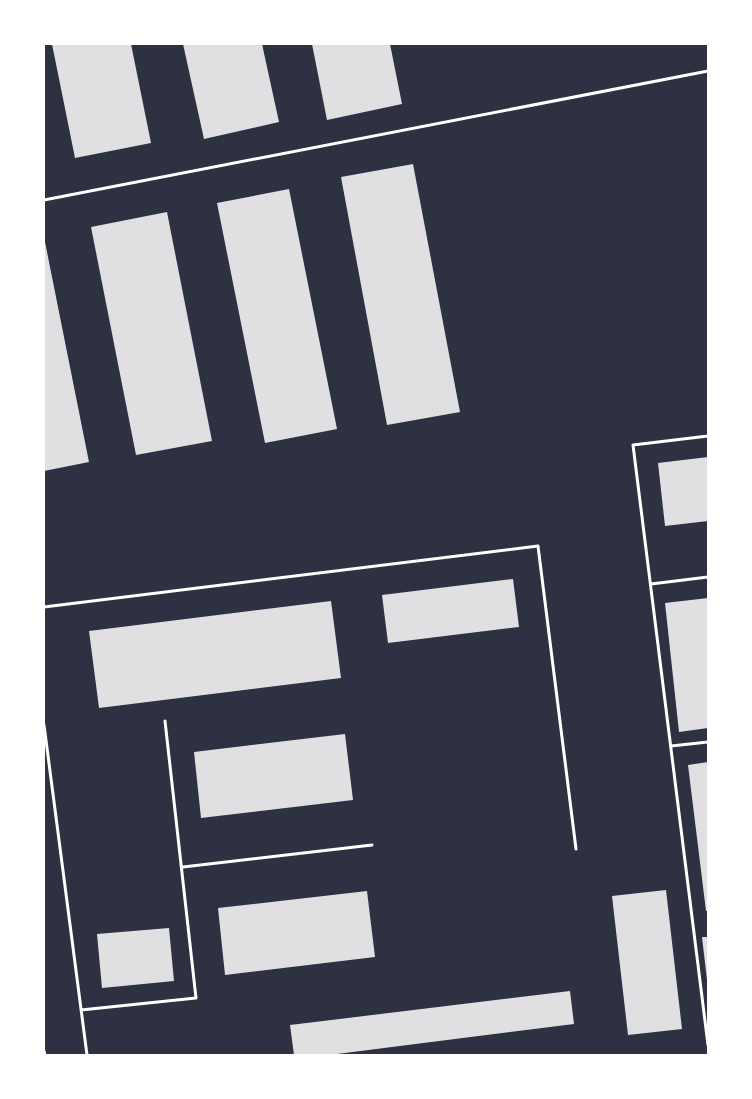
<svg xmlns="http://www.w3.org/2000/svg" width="752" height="1099" viewBox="0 0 752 1099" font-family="Figtree,sans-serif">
<rect width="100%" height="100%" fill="#2d3142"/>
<path fill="#e0e0e3" d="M 52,44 L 131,44 L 151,143 L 75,158 Z
M 183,44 L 262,44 L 279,122 L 204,139 Z
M 312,44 L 390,44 L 402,104 L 327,120 Z
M 413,164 L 460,412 L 387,425 L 341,177 Z
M 289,189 L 337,429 L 265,443 L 217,203 Z
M 167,212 L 212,441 L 136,455 L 91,227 Z
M 44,237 L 89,462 L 44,471 Z
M 708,457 L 708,521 L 665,526 L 658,463 Z
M 513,579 L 519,627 L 388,643 L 382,595 Z
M 708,598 L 708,728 L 679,732 L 665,603 Z
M 331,601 L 341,678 L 99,708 L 89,631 Z
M 345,734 L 353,800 L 201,818 L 194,752 Z
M 708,762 L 708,911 L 706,911 L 688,765 Z
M 666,890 L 682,1029 L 628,1035 L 612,896 Z
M 367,891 L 375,957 L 225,975 L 218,908 Z
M 169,928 L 174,981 L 102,988 L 97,934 Z
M 702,937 L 708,937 L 708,980 L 707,980 Z
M 570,991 L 574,1024 L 329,1055 L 294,1055 L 290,1025 Z"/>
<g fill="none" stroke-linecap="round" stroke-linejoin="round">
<path stroke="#fff" stroke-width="3" d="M 44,200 L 708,71
M 708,436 L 633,445 L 708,1045
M 651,584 L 708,577
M 44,607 L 538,546 L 576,849
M 44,725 L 87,1055
M 671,746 L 708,742
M 183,867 L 372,845
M 81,1010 L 196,998 L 165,721
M 44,1051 L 45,1055"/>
</g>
<rect width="752" height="1099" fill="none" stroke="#ffffff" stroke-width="90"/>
</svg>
